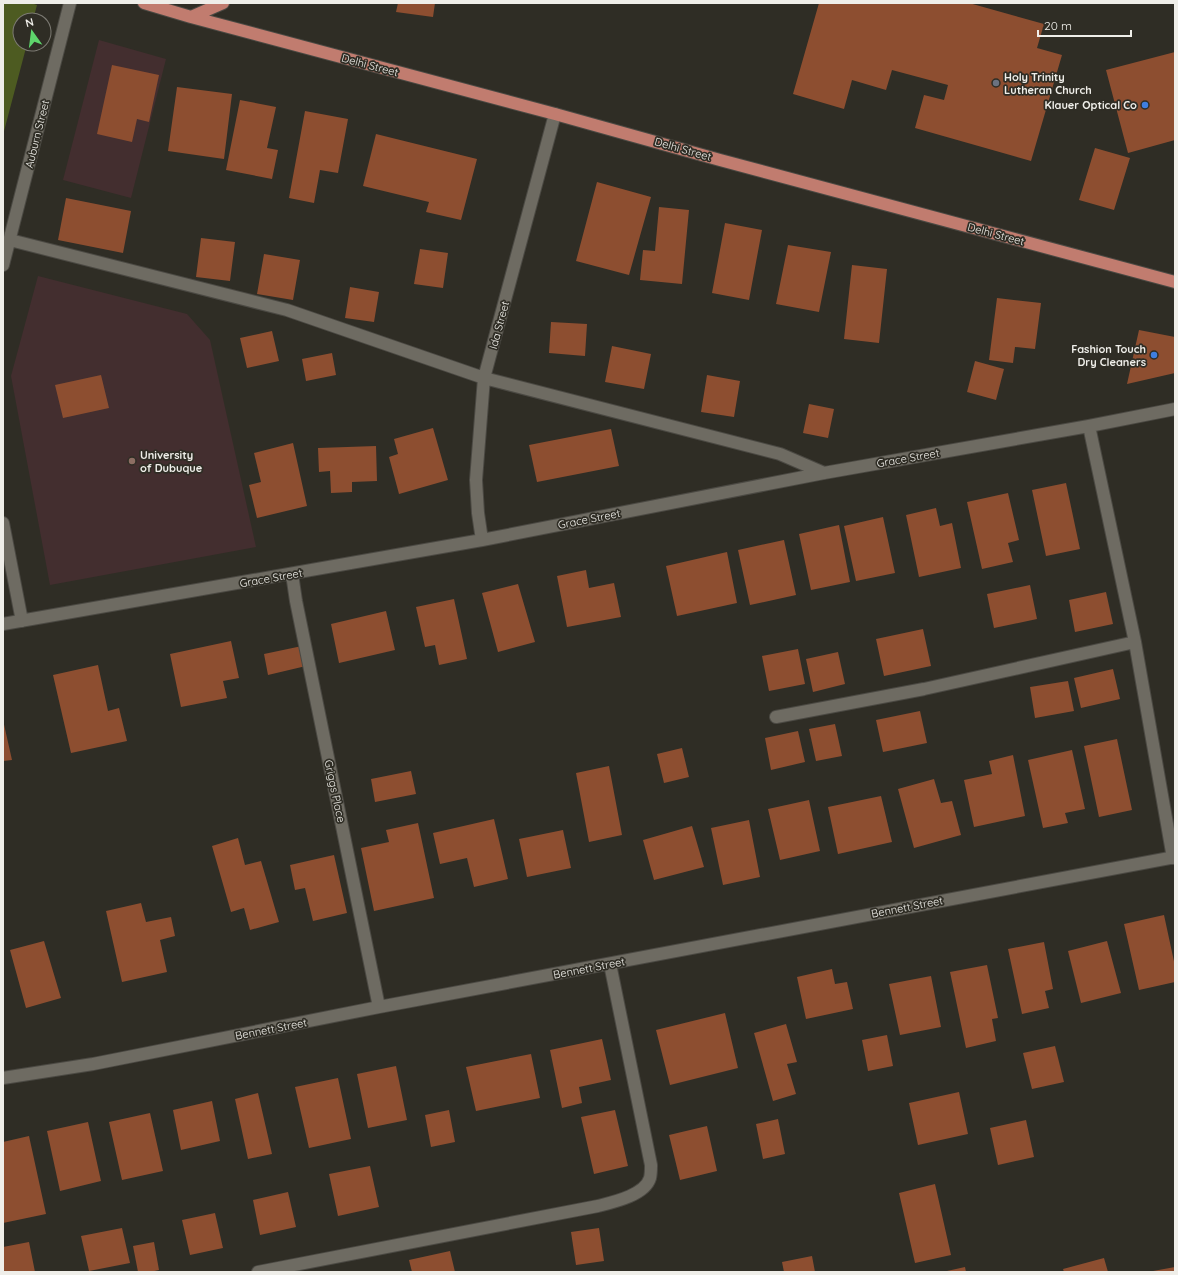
<svg xmlns="http://www.w3.org/2000/svg" width="1178" height="1275" viewBox="0 0 1178 1275" font-family="Quicksand,sans-serif">
<rect width="100%" height="100%" fill="#2f2d25"/>
<path fill="#432e2f" d="M 99,40 L 166,59 L 131,198 L 63,180 Z
M 38,276 L 187,314 L 210,340 L 256,547 L 50,585 L 11,376 Z"/>
<path fill="#4d5b21" d="M 3,3 L 31,3 L 37,5 L 33,20 L 20,20 L 20,44 L 27,44 L 3,135 Z"/>
<path fill="#8d4e30" d="M 398,3 L 435,3 L 433,17 L 396,12 Z
M 819,3 L 969,3 L 1044,24 L 1037,48 L 1062,55 L 1031,161 L 915,128 L 924,95 L 944,100 L 948,85 L 892,70 L 886,90 L 852,80 L 844,109 L 793,94 Z
M 1175,52 L 1175,140 L 1128,153 L 1106,70 Z
M 112,65 L 159,75 L 149,122 L 137,119 L 132,142 L 97,134 Z
M 177,87 L 232,94 L 224,159 L 168,151 Z
M 240,100 L 276,107 L 267,148 L 278,150 L 272,179 L 226,170 Z
M 305,111 L 348,119 L 338,173 L 320,170 L 314,203 L 289,198 Z
M 376,134 L 477,159 L 461,220 L 426,212 L 429,202 L 363,186 Z
M 1095,148 L 1130,158 L 1114,210 L 1079,200 Z
M 597,182 L 651,197 L 629,275 L 576,261 Z
M 66,198 L 131,211 L 123,253 L 58,240 Z
M 659,207 L 689,210 L 682,284 L 640,280 L 643,250 L 655,251 Z
M 725,223 L 762,230 L 749,300 L 712,293 Z
M 201,238 L 235,242 L 230,281 L 196,277 Z
M 788,245 L 831,252 L 819,312 L 776,304 Z
M 420,249 L 448,253 L 443,288 L 414,284 Z
M 264,254 L 300,260 L 293,300 L 257,294 Z
M 852,265 L 887,269 L 879,343 L 844,339 Z
M 350,287 L 379,292 L 374,322 L 345,318 Z
M 997,298 L 1041,303 L 1035,349 L 1015,347 L 1013,363 L 989,360 Z
M 551,322 L 587,324 L 585,356 L 549,353 Z
M 1139,330 L 1175,337 L 1175,373 L 1127,384 Z
M 272,331 L 279,361 L 247,368 L 240,338 Z
M 612,346 L 651,354 L 644,389 L 605,382 Z
M 332,353 L 336,375 L 306,381 L 302,359 Z
M 975,361 L 1004,369 L 996,400 L 967,392 Z
M 101,375 L 109,408 L 63,418 L 55,385 Z
M 707,375 L 740,381 L 734,417 L 701,412 Z
M 809,404 L 834,409 L 828,438 L 803,433 Z
M 433,428 L 448,480 L 399,494 L 389,457 L 398,454 L 394,439 Z
M 611,429 L 619,466 L 537,482 L 529,445 Z
M 293,443 L 307,506 L 257,518 L 249,485 L 261,482 L 254,453 Z
M 376,446 L 377,481 L 352,482 L 352,492 L 331,493 L 330,471 L 319,472 L 318,448 Z
M 1066,483 L 1080,549 L 1046,556 L 1032,490 Z
M 1008,493 L 1019,540 L 1008,543 L 1013,562 L 982,569 L 967,502 Z
M 936,508 L 940,526 L 952,523 L 961,568 L 919,577 L 906,515 Z
M 883,517 L 895,573 L 856,581 L 844,526 Z
M 839,525 L 850,582 L 811,590 L 799,534 Z
M 784,540 L 796,595 L 750,605 L 738,550 Z
M 727,552 L 737,603 L 677,616 L 666,566 Z
M 586,570 L 589,588 L 614,583 L 621,617 L 567,627 L 557,576 Z
M 518,584 L 535,642 L 498,652 L 482,593 Z
M 1030,585 L 1037,619 L 994,628 L 987,594 Z
M 1106,592 L 1113,624 L 1075,632 L 1069,600 Z
M 454,599 L 467,659 L 439,665 L 435,645 L 425,647 L 416,607 Z
M 386,611 L 395,650 L 339,663 L 331,624 Z
M 923,629 L 931,666 L 884,676 L 876,639 Z
M 231,641 L 239,678 L 223,681 L 227,698 L 181,707 L 170,654 Z
M 302,646 L 306,666 L 268,675 L 264,654 Z
M 798,649 L 805,684 L 769,691 L 762,656 Z
M 838,652 L 845,684 L 813,692 L 806,659 Z
M 98,665 L 108,711 L 119,708 L 127,741 L 71,753 L 53,675 Z
M 1113,669 L 1120,699 L 1081,708 L 1074,678 Z
M 1068,681 L 1074,711 L 1035,718 L 1030,687 Z
M 920,711 L 927,743 L 883,752 L 876,720 Z
M 3,720 L 12,760 L 3,761 Z
M 835,724 L 842,756 L 816,761 L 809,729 Z
M 798,731 L 805,762 L 771,770 L 765,738 Z
M 1117,739 L 1132,810 L 1099,817 L 1084,746 Z
M 682,748 L 689,777 L 664,783 L 657,754 Z
M 1072,750 L 1085,809 L 1065,813 L 1068,823 L 1043,828 L 1028,760 Z
M 1013,755 L 1025,816 L 974,827 L 964,780 L 992,774 L 989,761 Z
M 609,766 L 622,835 L 589,842 L 576,773 Z
M 411,771 L 416,794 L 375,802 L 371,779 Z
M 934,779 L 941,803 L 952,801 L 961,835 L 914,848 L 898,789 Z
M 881,796 L 892,842 L 838,854 L 828,807 Z
M 809,800 L 820,851 L 780,860 L 768,809 Z
M 494,819 L 508,879 L 474,887 L 467,858 L 440,864 L 433,833 Z
M 749,820 L 760,877 L 723,885 L 711,828 Z
M 418,823 L 434,898 L 374,911 L 361,848 L 389,842 L 386,830 Z
M 692,826 L 704,867 L 654,880 L 643,840 Z
M 563,830 L 571,868 L 527,877 L 519,839 Z
M 238,838 L 245,865 L 261,861 L 279,922 L 250,930 L 244,908 L 231,912 L 212,846 Z
M 334,855 L 347,913 L 313,921 L 305,888 L 295,890 L 290,865 Z
M 141,903 L 146,922 L 171,917 L 175,936 L 160,940 L 167,972 L 122,982 L 106,911 Z
M 1164,915 L 1175,966 L 1175,982 L 1139,990 L 1124,924 Z
M 44,941 L 61,998 L 26,1008 L 10,950 Z
M 1107,941 L 1121,993 L 1081,1003 L 1068,951 Z
M 1044,942 L 1053,989 L 1045,991 L 1049,1008 L 1022,1014 L 1008,949 Z
M 987,965 L 998,1018 L 992,1019 L 996,1041 L 966,1048 L 950,972 Z
M 832,969 L 835,984 L 847,982 L 853,1009 L 806,1019 L 797,977 Z
M 931,976 L 941,1027 L 900,1035 L 889,984 Z
M 725,1013 L 738,1068 L 670,1085 L 656,1030 Z
M 786,1024 L 797,1062 L 787,1064 L 796,1094 L 773,1101 L 754,1033 Z
M 887,1035 L 893,1066 L 868,1071 L 862,1040 Z
M 602,1039 L 611,1080 L 579,1087 L 582,1103 L 562,1108 L 550,1050 Z
M 1055,1046 L 1064,1082 L 1032,1089 L 1023,1053 Z
M 531,1054 L 540,1098 L 476,1111 L 466,1067 Z
M 396,1066 L 407,1120 L 368,1128 L 357,1074 Z
M 338,1078 L 351,1139 L 309,1148 L 295,1087 Z
M 959,1092 L 968,1134 L 918,1145 L 909,1103 Z
M 258,1093 L 272,1154 L 248,1159 L 235,1099 Z
M 212,1101 L 220,1141 L 181,1150 L 173,1110 Z
M 449,1110 L 455,1142 L 431,1147 L 425,1115 Z
M 615,1110 L 628,1166 L 594,1174 L 581,1117 Z
M 150,1113 L 163,1171 L 122,1180 L 109,1122 Z
M 778,1119 L 785,1154 L 763,1159 L 756,1124 Z
M 1026,1120 L 1034,1157 L 998,1165 L 990,1128 Z
M 88,1122 L 101,1181 L 60,1191 L 47,1131 Z
M 707,1126 L 717,1171 L 680,1180 L 669,1135 Z
M 29,1136 L 46,1214 L 3,1223 L 3,1142 Z
M 370,1166 L 379,1207 L 338,1216 L 329,1174 Z
M 935,1184 L 951,1255 L 915,1263 L 899,1193 Z
M 288,1192 L 296,1227 L 260,1235 L 253,1200 Z
M 215,1213 L 223,1248 L 190,1255 L 182,1220 Z
M 122,1228 L 130,1263 L 89,1271 L 81,1236 Z
M 599,1228 L 604,1261 L 576,1265 L 571,1232 Z
M 29,1242 L 35,1272 L 3,1272 L 3,1247 Z
M 154,1242 L 159,1270 L 150,1272 L 138,1272 L 133,1246 Z
M 450,1251 L 455,1272 L 412,1272 L 409,1260 Z
M 812,1256 L 815,1272 L 784,1272 L 782,1262 Z
M 1104,1258 L 1108,1272 L 1064,1272 L 1063,1269 Z
M 965,1267 L 966,1272 L 947,1272 L 947,1271 Z
M 1175,1267 L 1175,1272 L 1153,1272 L 1153,1271 Z"/>
<g fill="none" stroke-linecap="round" stroke-linejoin="round">
<defs>
<path id="minor" d="M 10,240 L 287,310 L 484,378 L 780,454 L 824,473
M 3,265 L 70,3
M 1089,426 L 1135,642 L 1173,858
M 3,523 L 22,621
M 482,540 L 478,513 L 476,480 L 484,378 L 555,114
M 292,574 L 296,601 L 379,1007
M 3,624 L 482,540 L 824,473 L 1089,426 L 1175,409
M 776,717 L 924,689 L 1135,642
M 3,1078 L 93,1064 L 379,1007 L 1175,857
M 258,1272 L 598,1206 C 614,1202 645,1195 650,1178 C 651,1174 651,1169 651,1165 L 610,964"/>
<path id="major" d="M 144,3 L 191,17 L 555,114 L 720,160 L 1175,282
M 191,17 L 223,3"/>
</defs>
<use href="#minor" stroke="#4b4943" stroke-width="14"/>
<use href="#major" stroke="#4b4943" stroke-width="14"/>
<use href="#minor" stroke="#6e6b62" stroke-width="12"/>
<use href="#major" stroke="#c17c6f" stroke-width="12"/>
</g>
<circle fill="#6b7280" stroke="#2f2d25" stroke-width="1.5" cx="996" cy="83" r="4"/>
<g fill="#3f7fe0" stroke="#2f2d25" stroke-width="1.5">
<circle cx="1145" cy="105" r="4"/>
<circle cx="1154" cy="355" r="4"/>
</g>
<circle fill="#8d6e63" stroke="#2f2d25" stroke-width="1.5" cx="132" cy="461" r="4"/>
<g text-anchor="middle" dominant-baseline="central" stroke-width="3.5" stroke-linejoin="round" paint-order="stroke">
<g font-size="11" fill="#efeee9" stroke="#2f2d25">
<text transform="translate(370 65) rotate(15)">Delhi Street</text>
<text transform="translate(37 134) rotate(-76)">Auburn Street</text>
<text transform="translate(683 149) rotate(16)">Delhi Street</text>
<text transform="translate(996 234) rotate(15)">Delhi Street</text>
<text transform="translate(499 325) rotate(-75)">Ida Street</text>
<text transform="translate(908 458) rotate(-10)">Grace Street</text>
<text transform="translate(589 519) rotate(-11)">Grace Street</text>
<text transform="translate(271 578) rotate(-10)">Grace Street</text>
<text transform="translate(335 791) rotate(78)">Griggs Place</text>
<text transform="translate(907 907) rotate(-11)">Bennett Street</text>
<text transform="translate(589 968) rotate(-11)">Bennett Street</text>
<text transform="translate(271 1029) rotate(-11)">Bennett Street</text>
</g>
<g font-size="11" font-weight="bold" fill="#efeee9" stroke="#2f2d25" text-anchor="start">
<text x="1004" y="77">Holy Trinity<tspan x="1004" dy="13">Lutheran Church</tspan></text>
<text x="1137" y="105" text-anchor="end">Klauer Optical Co</text>
<text x="1146" y="349" text-anchor="end">Fashion Touch<tspan x="1146" dy="13">Dry Cleaners</tspan></text>
<text x="140" y="455">University<tspan x="140" dy="13">of Dubuque</tspan></text>
</g>
</g>
<rect width="1178" height="1275" fill="none" stroke="#efeee9" stroke-width="8"/>
<g transform="translate(32 32) rotate(346)"><circle r="19" fill="#2f2d25" stroke="#7c7a73"/>
<path d="M0-3L7 15L0 10L-7 15Z" fill="#5ed56c"/>
<text y="-6" font-size="11" font-weight="bold" text-anchor="middle" fill="#efeee9">N</text>
</g>
<path d="M1038 30v6h93v-6" fill="none" stroke="#efeee9" stroke-width="2"/>
<text x="1044" y="30" font-size="12" fill="#efeee9" stroke="#2f2d25" stroke-width="3" paint-order="stroke">20 m</text>
</svg>
